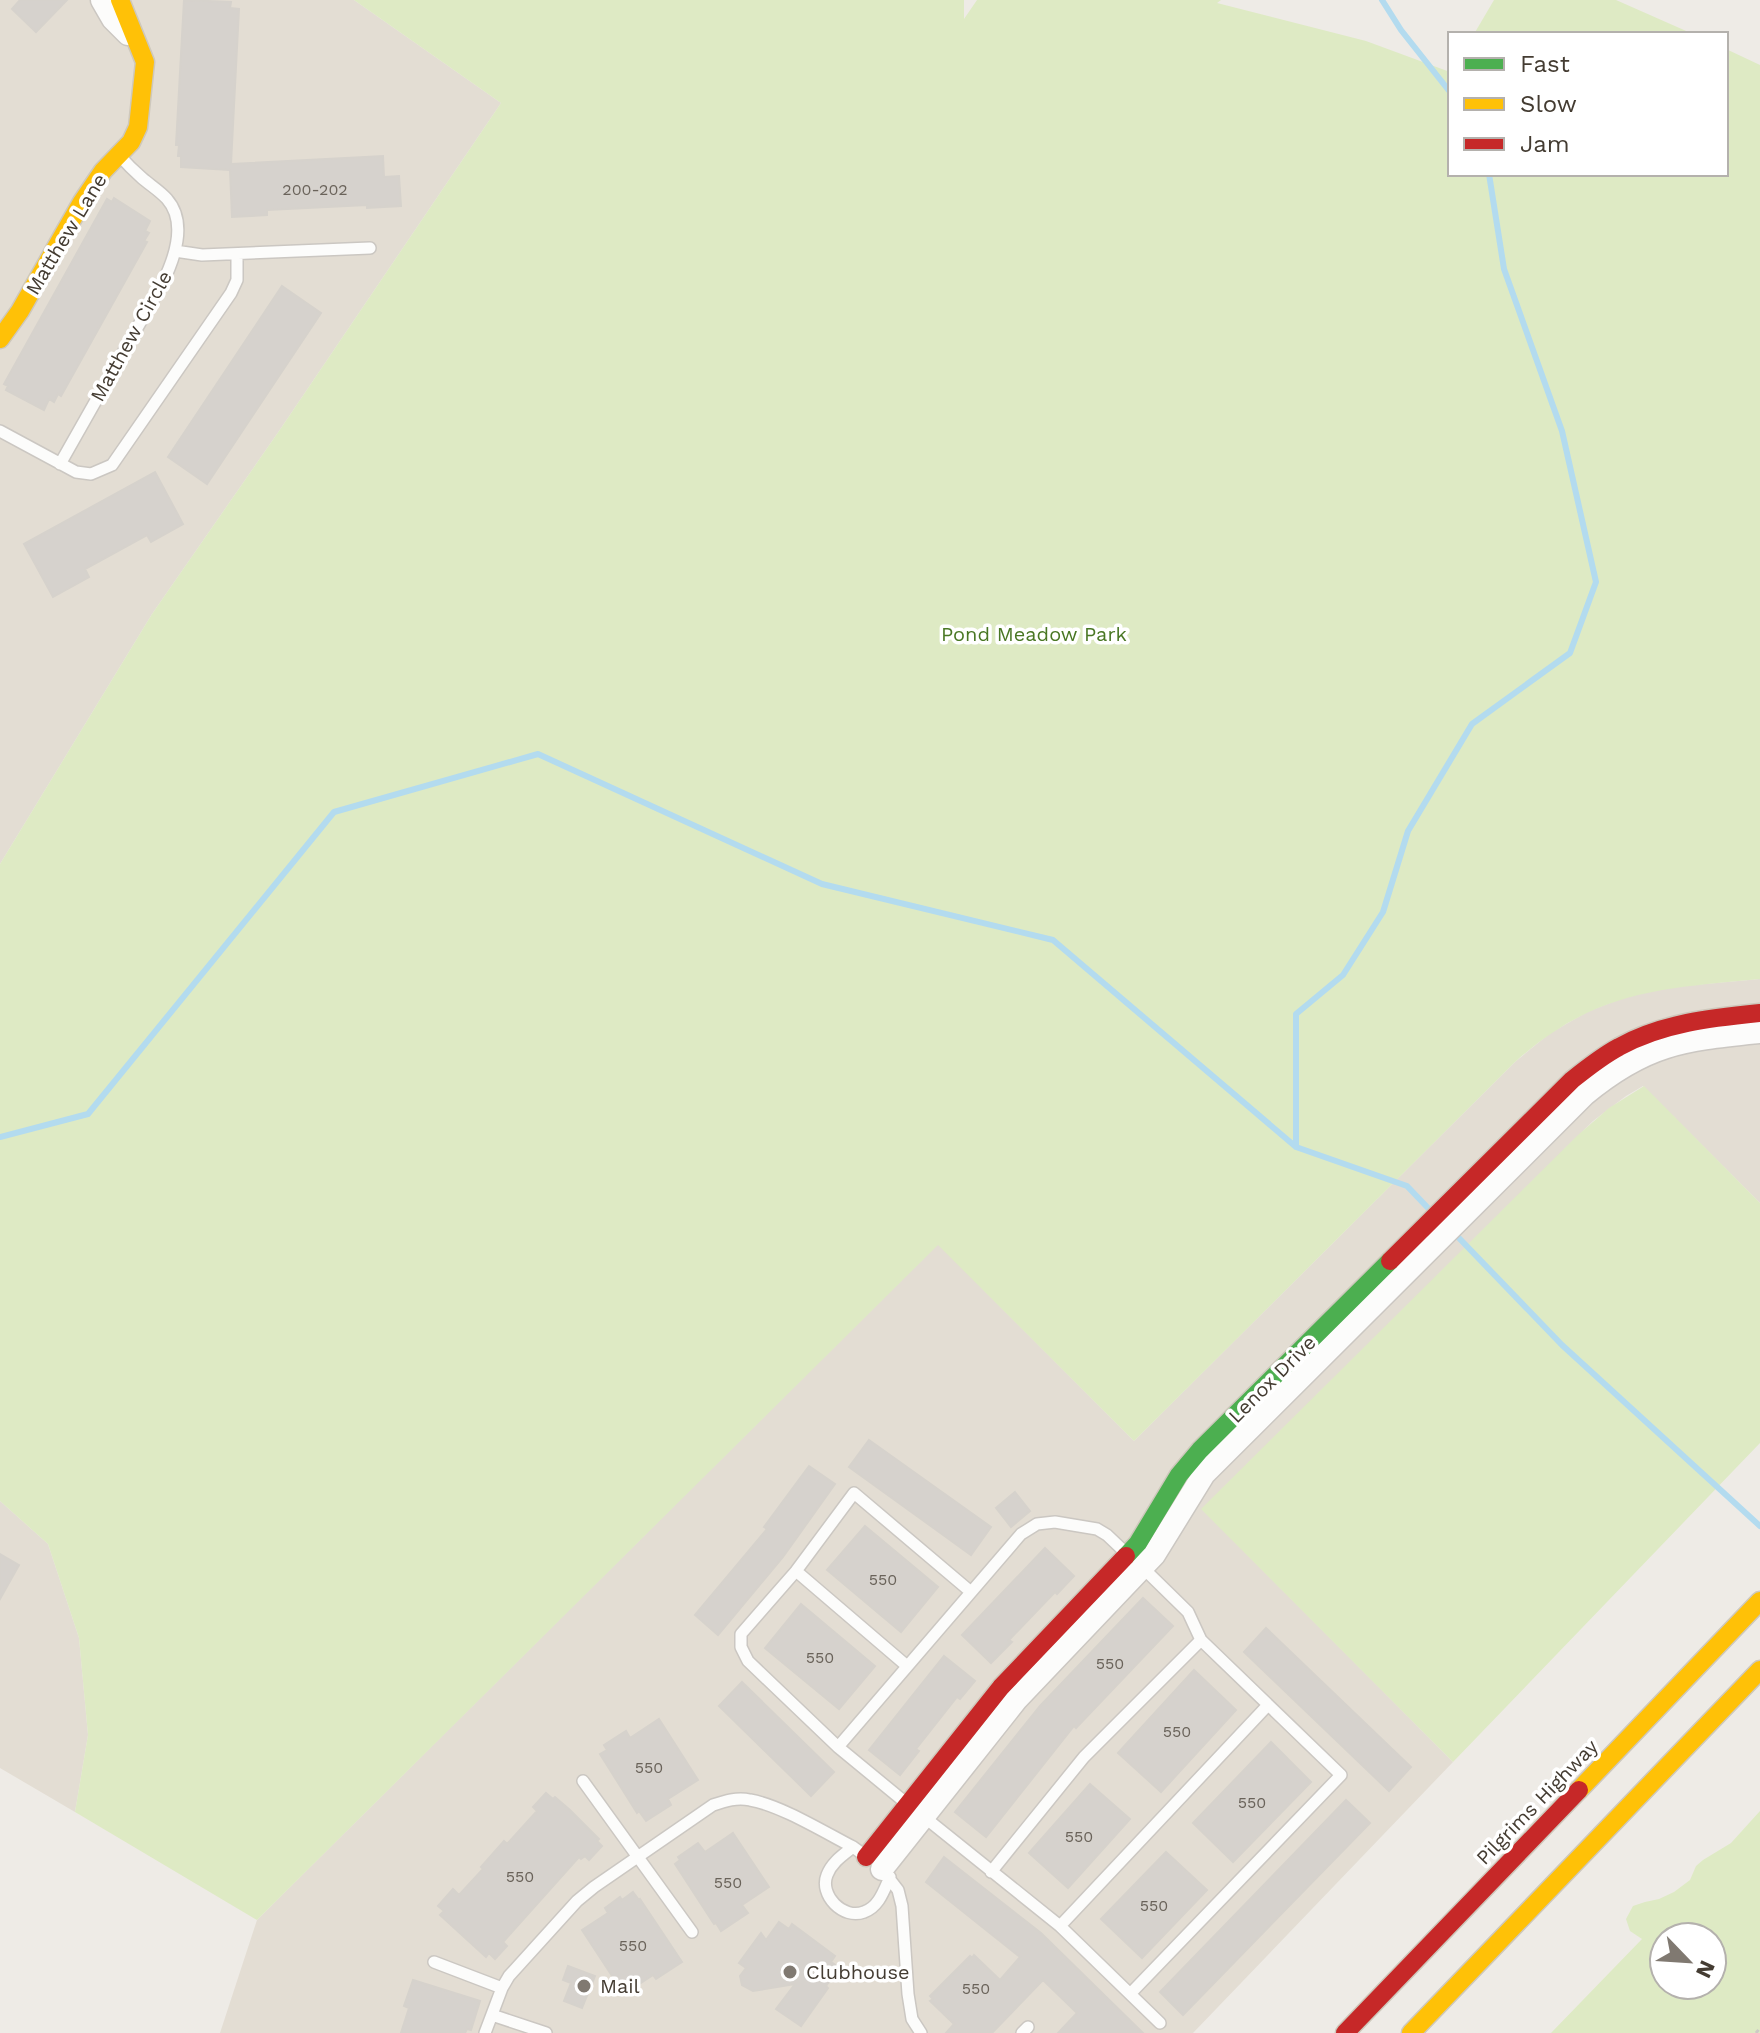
<svg xmlns="http://www.w3.org/2000/svg" width="1760" height="2033" viewBox="0 0 1760 2033" font-family="'Work Sans',sans-serif">
<rect width="100%" height="100%" fill="#eeebe6"/>
<path fill="#e3ddd3" d="M 0,0 L 354,0 L 501,103 L 279,431 L 152,614 L 0,864 Z
M 1760,979 L 1760,1203 L 1643,1086 L 1626,1096 L 1593,1121 L 1202,1509 L 1453,1762 L 1193,2033 L 220,2033 L 257,1920 L 938,1244 L 1134,1441 L 1515,1062 L 1549,1034 L 1587,1012 L 1628,996 L 1672,987 Z
M 0,1501 L 48,1544 L 79,1638 L 88,1735 L 75,1812 L 0,1768 Z"/>
<path fill="#deeac4" fill-rule="evenodd" d="M 354,0 L 964,0 L 964,19 L 977,0 L 1221,0 L 1217,3 L 1366,41 L 1450,72 L 1450,174 L 1726,174 L 1726,49 L 1760,65 L 1760,979 C 1658,989 1596,990 1515,1062 L 1134,1441 L 938,1245 L 257,1920 L 75,1812 L 88,1735 L 79,1638 L 48,1544 L 0,1501 L 0,864 L 152,614 L 279,431 L 501,103 Z
M 1494,0 L 1616,0 L 1693,34 L 1474,34 Z
M 1644,1086 L 1760,1203 L 1760,1443 L 1453,1762 L 1201,1509 L 1578,1135 L 1609,1108 Z
M 1760,1811 L 1760,2033 L 1551,2033 L 1642,1939 L 1630,1931 L 1626,1919 L 1633,1906 L 1645,1902 L 1659,1899 L 1674,1892 L 1690,1880 L 1696,1866 L 1703,1860 L 1731,1843 ZM 1664,1937 L 1712,1937 L 1712,1985 L 1664,1985 Z"/>
<g fill="none" stroke-linecap="round" stroke-linejoin="round">
<path stroke="#b3dbef" stroke-width="6" d="M 1382,0 L 1401,30 L 1450,92
M 0,1137 L 88,1114 L 334,812 L 538,754 L 822,884 L 1053,940 L 1296,1147 L 1407,1186 L 1428,1208
M 1296,1147 L 1296,1014 L 1343,975 L 1383,912 L 1408,831 L 1472,724 L 1570,653 L 1596,582 L 1562,431 L 1504,269 L 1489,174
M 1458,1237 L 1562,1345 L 1760,1526"/>
</g>
<path fill="#d6d2cd" stroke="#d6d2cc" stroke-width="2" d="M 20,0 L 67,0 L 36,32 L 12,9 Z
M 184,0 L 231,2 L 230,8 L 239,9 L 231,164 L 383,156 L 384,177 L 399,176 L 401,206 L 367,208 L 367,205 L 267,210 L 267,215 L 232,217 L 230,170 L 181,167 L 181,156 L 178,156 L 179,145 L 176,145 Z
M 114,198 L 150,221 L 145,231 L 149,233 L 144,241 L 147,242 L 61,396 L 58,394 L 54,402 L 49,399 L 44,410 L 6,390 L 8,386 L 4,384 L 107,199 L 112,202 Z
M 282,286 L 321,313 L 207,484 L 168,457 Z
M 155,472 L 183,524 L 151,542 L 147,535 L 85,569 L 89,577 L 53,597 L 24,544 Z
M 869,1440 L 991,1527 L 971,1555 L 849,1467 Z
M 809,1466 L 835,1484 L 783,1557 L 718,1635 L 695,1615 L 767,1529 L 764,1527 Z
M 1015,1492 L 1030,1511 L 1011,1527 L 996,1508 Z
M 865,1526 L 938,1587 L 901,1632 L 827,1570 Z
M 1045,1548 L 1074,1576 L 1057,1594 L 1055,1592 L 1009,1640 L 1012,1642 L 991,1663 L 962,1635 Z
M 0,1554 L 19,1565 L 0,1599 Z
M 1143,1598 L 1173,1626 L 1076,1728 L 1074,1726 L 986,1837 L 955,1812 L 1040,1706 Z
M 801,1604 L 875,1666 L 839,1709 L 765,1648 Z
M 1266,1628 L 1411,1767 L 1389,1791 L 1244,1652 Z
M 944,1656 L 975,1681 L 960,1699 L 957,1697 L 916,1749 L 919,1751 L 900,1775 L 869,1750 Z
M 1194,1670 L 1236,1710 L 1161,1792 L 1118,1753 Z
M 742,1682 L 834,1772 L 811,1796 L 719,1706 Z
M 659,1719 L 698,1780 L 668,1799 L 671,1805 L 646,1821 L 639,1811 L 637,1813 L 600,1754 L 607,1750 L 604,1745 L 626,1731 L 630,1738 Z
M 1271,1742 L 1311,1782 L 1233,1862 L 1193,1823 Z
M 1090,1784 L 1130,1819 L 1068,1888 L 1029,1853 Z
M 546,1793 L 553,1799 L 555,1797 L 570,1810 L 599,1839 L 597,1841 L 602,1846 L 589,1860 L 585,1856 L 581,1859 L 579,1857 L 503,1942 L 507,1946 L 495,1959 L 489,1953 L 486,1957 L 440,1915 L 444,1911 L 438,1906 L 453,1889 L 459,1895 L 483,1869 L 481,1867 L 504,1841 L 507,1844 L 537,1811 L 533,1807 Z
M 1346,1800 L 1370,1823 L 1183,2015 L 1160,1992 Z
M 733,1833 L 769,1887 L 742,1905 L 748,1913 L 721,1931 L 716,1923 L 714,1924 L 675,1864 L 680,1860 L 678,1857 L 698,1843 L 705,1852 Z
M 1166,1852 L 1207,1890 L 1142,1958 L 1101,1919 Z
M 944,1857 L 1041,1933 L 1143,2033 L 1058,2033 L 1077,2013 L 1043,1980 L 992,2033 L 946,2033 L 954,2024 L 930,2001 L 933,1999 L 930,1996 L 970,1956 L 972,1958 L 974,1955 L 1000,1980 L 1020,1957 L 926,1882 Z
M 633,1892 L 639,1900 L 640,1899 L 682,1962 L 656,1979 L 653,1975 L 624,1994 L 582,1930 L 608,1913 L 605,1908 L 620,1897 L 622,1900 Z
M 779,1922 L 789,1929 L 792,1924 L 835,1956 L 831,1962 L 840,1968 L 826,1986 L 828,1988 L 801,2026 L 776,2009 L 795,1984 L 753,1991 L 742,1985 L 740,1976 L 746,1968 L 739,1963 L 761,1933 L 766,1940 Z
M 568,1966 L 595,1976 L 582,2008 L 564,2001 L 571,1983 L 563,1980 Z
M 413,1980 L 480,2001 L 471,2030 L 467,2029 L 465,2033 L 401,2033 L 409,2008 L 404,2006 Z"/>
<g fill="none" stroke-linecap="round" stroke-linejoin="round">
<defs>
<path id="lane" d="M 175,251 L 202,255 L 370,248
M 0,431 L 76,472 L 91,474 L 112,465 L 231,293 L 237,280 L 237,254
M 60,464 L 162,284 C 174,260 188,223 167,199 C 160,191 150,185 142,178 C 134,171 126,163 119,155
M 796,1571 L 907,1666
M 838,1747 L 1021,1534 L 1037,1524 L 1055,1522 L 1097,1529 L 1107,1535 L 1127,1554
M 583,1781 L 692,1932
M 906,1803 L 838,1747 L 748,1661 L 741,1647 L 741,1634 L 796,1571 L 854,1493 L 971,1592
M 923,1816 L 1060,1926 L 1160,2023
M 853,1847 C 843,1855 832,1862 827,1875 C 819,1895 843,1920 864,1912 C 879,1907 884,1890 890,1877
M 881,1868 L 898,1890 L 902,1906 L 908,1994 L 912,2019 L 921,2033
M 991,1872 L 1084,1757 L 1201,1640
M 1060,1926 L 1268,1705
M 434,1962 L 502,1988
M 1130,1994 L 1341,1775 L 1201,1640 L 1188,1612 L 1140,1565
M 492,2015 L 546,2033
M 485,2033 L 502,1988 L 509,1976 L 577,1901 L 594,1887 L 713,1805 C 725,1801 737,1797 750,1800 C 780,1805 824,1832 853,1847 L 864,1855
M 1022,2033 L 1028,2027"/>
<path id="street" d="M 102,0 L 113,19 L 128,34
M 882,1869 L 1016,1700 L 1154,1555 L 1204,1474 L 1585,1094 C 1647,1043 1683,1040 1760,1032"/>
<path id="fast" d="M 1126,1556 L 1138,1543 L 1179,1475 L 1200,1450 L 1390,1261"/>
<path id="slow" d="M 0,339 L 20,311 L 82,202 L 103,171 L 131,142 L 138,127 L 145,62 L 120,0
M 1579,1790 L 1760,1601
M 1411,2033 L 1760,1670"/>
<path id="jam" d="M 1390,1261 L 1572,1080 C 1587,1068 1602,1056 1619,1047 C 1662,1023 1711,1018 1760,1013
M 866,1857 L 1001,1687 L 1126,1556
M 1345,2033 L 1579,1790"/>
</defs>
<use href="#lane" stroke="#cbc7c2" stroke-width="14"/>
<use href="#street" stroke="#cbc7c2" stroke-width="25"/>
<use href="#fast" stroke="#cec8bc" stroke-width="21"/>
<use href="#slow" stroke="#cec8bc" stroke-width="21"/>
<use href="#jam" stroke="#cec8bc" stroke-width="21"/>
<path stroke="#cdcac6" stroke-width="3" stroke-dasharray="4 4" stroke-linecap="butt" d="M 1756,2033 L 1760,2028"/>
<use href="#lane" stroke="#fcfcfb" stroke-width="11"/>
<use href="#street" stroke="#fcfcfb" stroke-width="22"/>
<use href="#fast" stroke="#4caf50" stroke-width="18"/>
<use href="#slow" stroke="#ffc107" stroke-width="18"/>
<use href="#jam" stroke="#c62828" stroke-width="18"/>
</g>
<g fill="#807971" stroke="#fff" stroke-width="3">
<circle cx="790" cy="1972" r="8"/>
<circle cx="584" cy="1986" r="8"/>
</g>
<g text-anchor="middle" dominant-baseline="central" stroke-width="7" stroke-linejoin="round" paint-order="stroke">
<g font-size="16" fill="#6a635a">
<text x="315" y="189">200-202</text>
<text x="883" y="1579">550</text>
<text x="820" y="1657">550</text>
<text x="1110" y="1663">550</text>
<text x="1177" y="1731">550</text>
<text x="649" y="1767">550</text>
<text x="1252" y="1802">550</text>
<text x="1079" y="1836">550</text>
<text x="520" y="1876">550</text>
<text x="728" y="1882">550</text>
<text x="1154" y="1905">550</text>
<text x="633" y="1945">550</text>
<text x="976" y="1988">550</text>
</g>
<g font-size="20" fill="#443c32" stroke="#fff">
<text transform="translate(66 234) rotate(-59)">Matthew Lane</text>
<text transform="translate(131 336) rotate(-61)">Matthew Circle</text>
<text transform="translate(1272 1379) rotate(-45)">Lenox Drive</text>
<text transform="translate(1537 1802) rotate(-46)">Pilgrims Highway</text>
</g>
<g font-size="20" fill="#497724" stroke="#fff">
<text x="1034" y="634">Pond Meadow Park</text>
</g>
<g font-size="20" fill="#443c32" stroke="#fff" text-anchor="start">
<text x="806" y="1972">Clubhouse</text>
<text x="600" y="1986">Mail</text>
</g>
</g>
<rect x="1448" y="32" width="280" height="144" fill="#ffffff" stroke="#b4b1ad" stroke-width="2"/>
<rect x="1464" y="58" width="40" height="12" fill="#4caf50" stroke="#b4b1ad" stroke-width="2"/>
<text x="1520" y="72" font-size="24" fill="#443c32">Fast</text>
<rect x="1464" y="98" width="40" height="12" fill="#ffc107" stroke="#b4b1ad" stroke-width="2"/>
<text x="1520" y="112" font-size="24" fill="#443c32">Slow</text>
<rect x="1464" y="138" width="40" height="12" fill="#c62828" stroke="#b4b1ad" stroke-width="2"/>
<text x="1520" y="152" font-size="24" fill="#443c32">Jam</text>
<g transform="translate(1688 1961) rotate(115)"><circle r="38" fill="#ffffff" stroke="#b4b1ad" stroke-width="2"/>
<path d="M0-6L14 30L0 20L-14 30Z" fill="#807971"/>
<text y="-12" font-size="22" font-weight="bold" text-anchor="middle" fill="#443c32">N</text>
</g>
</svg>
